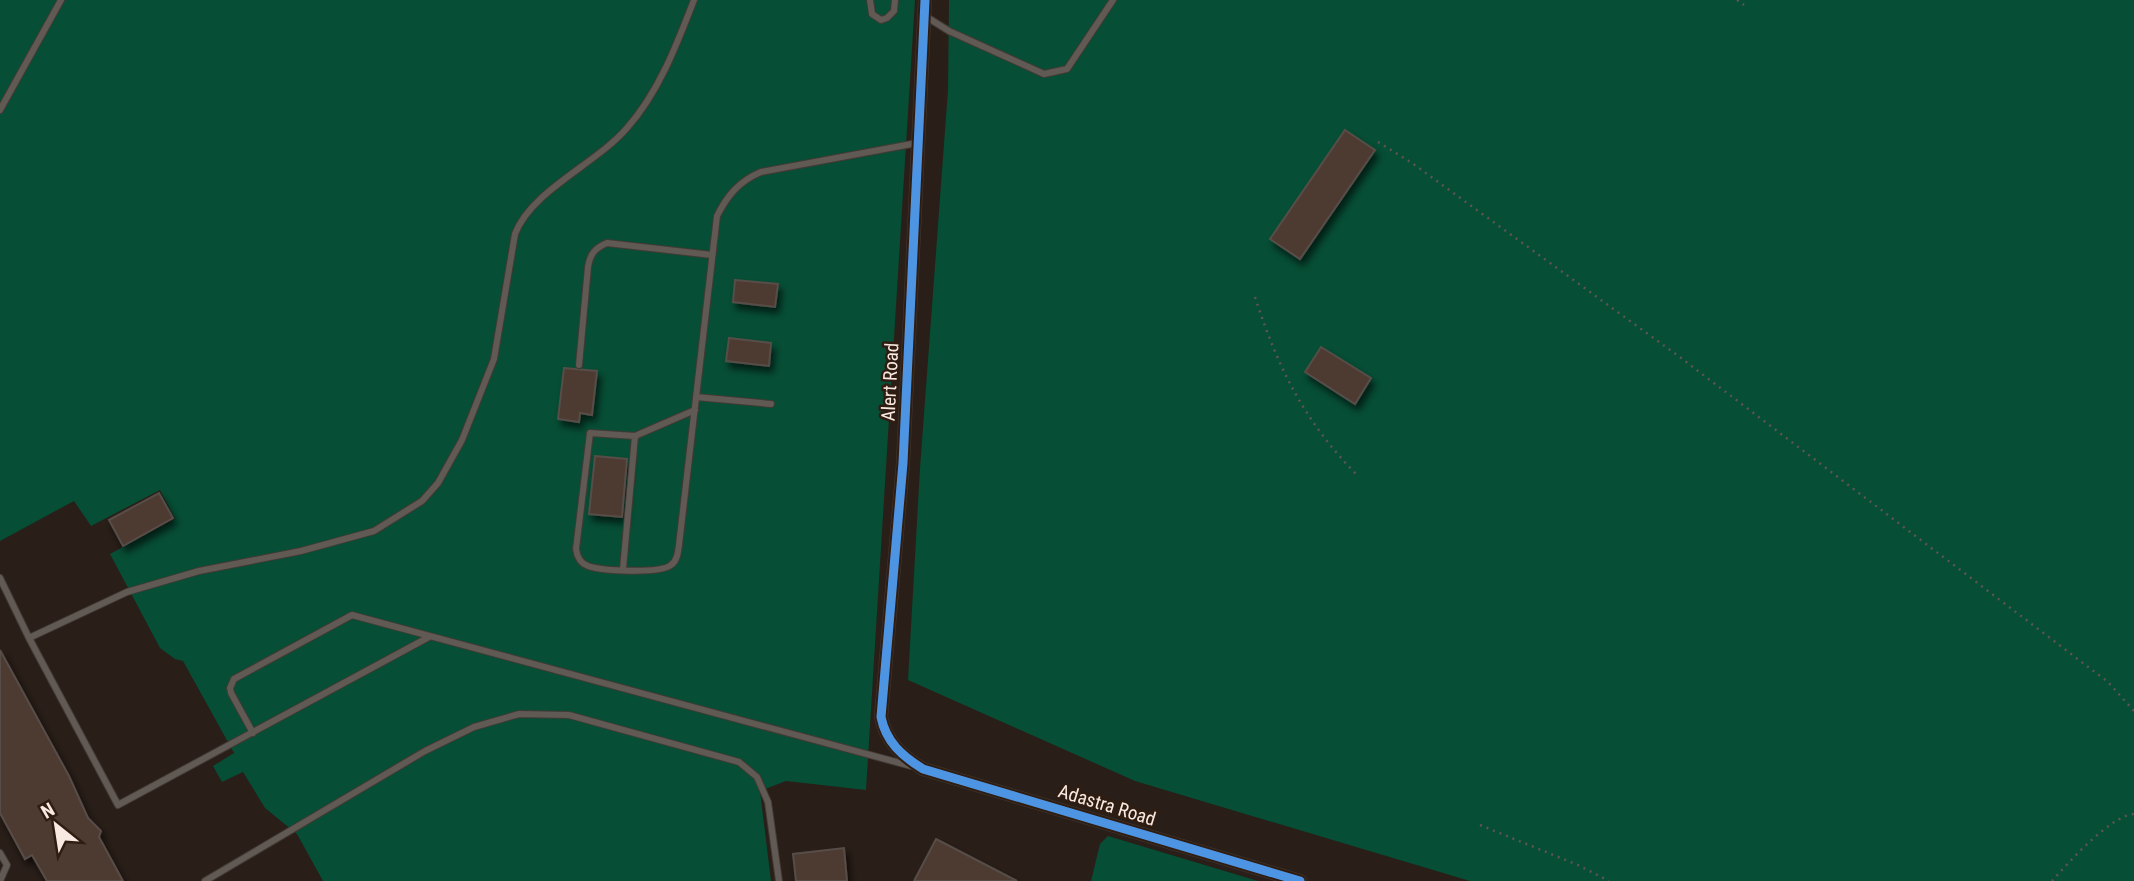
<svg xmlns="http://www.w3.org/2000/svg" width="2134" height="881" viewBox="0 0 2134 881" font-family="'Roboto Condensed',sans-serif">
<defs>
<filter id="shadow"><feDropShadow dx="3.5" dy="6" stdDeviation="3.5" flood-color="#0009"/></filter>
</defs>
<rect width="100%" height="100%" fill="#291e18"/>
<path fill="#064e35" d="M 0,0 L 915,0 L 866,790 L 786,781 L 760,791 L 771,881 L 323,881 L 297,834 L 265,808 L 243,772 L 222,782 L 213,766 L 234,753 L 183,661 L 175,659 L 160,648 L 110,554 L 175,519 L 160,490 L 91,526 L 74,501 L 0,541 Z
M 949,0 L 2134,0 L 2134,881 L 1470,881 L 1135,781 L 908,680 L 920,468 L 948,90 Z
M 1108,836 L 1258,881 L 1091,881 L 1100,844 Z"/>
<path fill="#4d3b33" stroke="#574d48" stroke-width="2" filter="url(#shadow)" d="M 1345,130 L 1375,150 L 1300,259 L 1270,239 Z
M 735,280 L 778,284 L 775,307 L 733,302 Z
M 729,338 L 771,343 L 769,366 L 726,361 Z
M 1321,347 L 1371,378 L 1355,404 L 1305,372 Z
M 564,368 L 597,371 L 592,415 L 580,413 L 579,422 L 558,419 Z
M 595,456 L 627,459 L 622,517 L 589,514 Z
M 159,493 L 173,518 L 123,546 L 109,520 Z
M 0,650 L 69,776 L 88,818 L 101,831 L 99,837 L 123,881 L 47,881 L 32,855 L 25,859 L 0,813 Z
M 936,839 L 1017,881 L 914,881 Z
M 844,848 L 847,881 L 796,881 L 793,854 Z"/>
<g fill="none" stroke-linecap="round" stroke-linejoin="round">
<defs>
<path id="service" d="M 870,0 L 872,14 L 881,20 L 887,18 L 894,11 L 895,0
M 925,16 L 949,31 L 1044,74 L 1067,69 L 1113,0
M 0,110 L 61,0
M 579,365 L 588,267 C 590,254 595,248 607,243 L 712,255
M 696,397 L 771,404
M 695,410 L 635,436 L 590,433 L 576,549 C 577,557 580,563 588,566 C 602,571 660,574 671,565 C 677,561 678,553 679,545 L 717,216 C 727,196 739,181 761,172 L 917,143
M 623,569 L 635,436
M 0,578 L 29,638 L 127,592 L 199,571 L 301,551 L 374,531 L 422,501 L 438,483 L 462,440 L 494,359 L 515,234 C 531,191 596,164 627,128 C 659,92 677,44 694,0
M 29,638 L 118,805 L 429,637
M 253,733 L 231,693 L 230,688 L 234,679 L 352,615 L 911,766
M 0,853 L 7,865 L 0,881
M 205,881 L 425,751 L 474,727 L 519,714 L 569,715 L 739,762 L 757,777 L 768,802 L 779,881"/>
<path id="minor" d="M 925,0 L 903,463 L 881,717 C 886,742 902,756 923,769 L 1300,881"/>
</defs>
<use href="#service" stroke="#433a35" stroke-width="8"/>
<use href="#minor" stroke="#433a35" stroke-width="14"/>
<path stroke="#5e5551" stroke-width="2.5" stroke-dasharray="2 5" stroke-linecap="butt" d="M 1737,0 L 1744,5
M 1378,142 L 1412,163 L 1677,355 L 2108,682 L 2134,711
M 1255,297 C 1278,368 1304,421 1357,475
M 1480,825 L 1578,865 L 1609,881
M 2052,881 C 2069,862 2110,816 2134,814"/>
<use href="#service" stroke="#615954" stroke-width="6"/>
<use href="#minor" stroke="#615954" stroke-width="12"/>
<defs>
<path id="cycleway" d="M 925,0 L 903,463 L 881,717 C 886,742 902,756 923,769 L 1300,881"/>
</defs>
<use href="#cycleway" stroke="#301d11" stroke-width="13"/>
<use href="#cycleway" stroke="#4d94e3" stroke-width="9"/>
</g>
<g text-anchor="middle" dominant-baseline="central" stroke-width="5" stroke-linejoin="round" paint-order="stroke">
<g font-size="19" fill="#f8eae2" stroke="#301d11">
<text transform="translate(890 382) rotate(-87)">Alert Road</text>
<text transform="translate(1107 805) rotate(17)">Adastra Road</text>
</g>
</g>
<g transform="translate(56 825) rotate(330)" stroke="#301d11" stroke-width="5" paint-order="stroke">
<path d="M0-5L12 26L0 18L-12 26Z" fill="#f8eae2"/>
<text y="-10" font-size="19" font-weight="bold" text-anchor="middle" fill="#f8eae2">N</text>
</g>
</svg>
